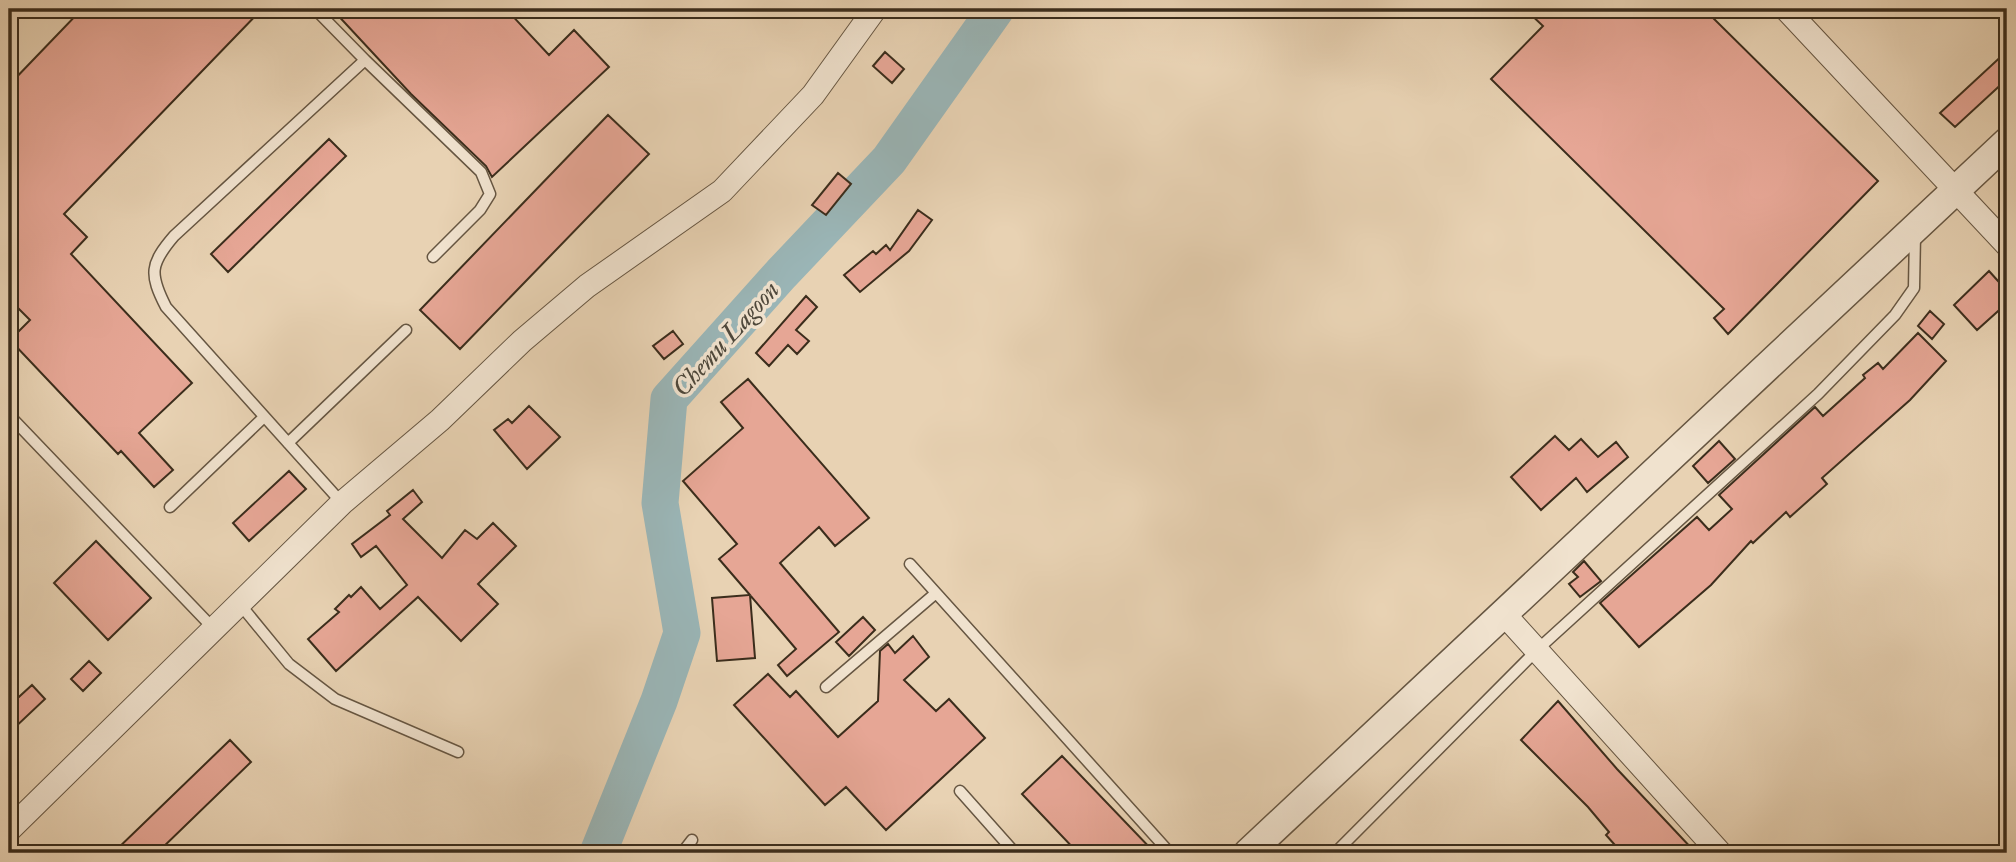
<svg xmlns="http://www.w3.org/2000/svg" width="2016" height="862" viewBox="0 0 2016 862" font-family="'IM FELL Double Pica',serif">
<rect width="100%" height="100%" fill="#e8d2b3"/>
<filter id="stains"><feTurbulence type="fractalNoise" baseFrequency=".00286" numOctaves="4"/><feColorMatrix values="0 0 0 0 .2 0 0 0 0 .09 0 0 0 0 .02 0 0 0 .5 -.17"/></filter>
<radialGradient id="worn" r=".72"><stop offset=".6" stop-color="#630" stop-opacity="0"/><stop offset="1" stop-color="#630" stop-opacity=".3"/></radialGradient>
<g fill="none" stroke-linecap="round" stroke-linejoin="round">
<path stroke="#9ab5b6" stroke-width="37" d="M 598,853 L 659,701 L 682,633 L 660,503 L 669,399 L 781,274 L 889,160 L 996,9"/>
</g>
<path fill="#e6a695" stroke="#3b2d1c" stroke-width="2" d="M 82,9 L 262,9 L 64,214 L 87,237 L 71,254 L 192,383 L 139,433 L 173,470 L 154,487 L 121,451 L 118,454 L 10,340 L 30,320 L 9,299 L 9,85 Z
M 332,9 L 506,9 L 549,55 L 574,30 L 609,67 L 492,177 L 486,166 L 411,94 Z
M 1525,9 L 1704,9 L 1878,181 L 1728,334 L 1714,318 L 1724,309 L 1491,79 L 1543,26 Z
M 2007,51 L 2007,79 L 1955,127 L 1940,113 Z
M 885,52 L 904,69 L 892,83 L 873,66 Z
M 608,115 L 649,154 L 460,349 L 420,310 Z
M 329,139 L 346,156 L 228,272 L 211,254 Z
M 838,173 L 851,184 L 826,215 L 812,205 Z
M 918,210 L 932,220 L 909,251 L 860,292 L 844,275 L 873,251 L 876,254 L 886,245 L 890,250 Z
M 1989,271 L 2007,291 L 2007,303 L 1977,330 L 1954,305 Z
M 806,296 L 817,307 L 796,330 L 809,341 L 797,354 L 788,345 L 769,366 L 756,353 Z
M 1930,311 L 1944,324 L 1932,339 L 1918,326 Z
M 673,331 L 683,344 L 664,359 L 653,346 Z
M 1918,333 L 1946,361 L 1910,400 L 1822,478 L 1827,484 L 1790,517 L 1786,512 L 1753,543 L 1751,541 L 1711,585 L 1639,647 L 1600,603 L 1697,517 L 1709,530 L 1732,509 L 1719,495 L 1815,407 L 1823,416 L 1865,378 L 1863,375 L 1878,363 L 1883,369 Z
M 748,379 L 869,518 L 835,546 L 819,527 L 780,563 L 839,632 L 787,676 L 778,665 L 796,649 L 750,595 L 755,658 L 717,661 L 712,598 L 750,595 L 719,559 L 737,544 L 683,481 L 743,428 L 721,402 Z
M 529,406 L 560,437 L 527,469 L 494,430 L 508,419 L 512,423 Z
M 1555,436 L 1569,450 L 1581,439 L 1598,457 L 1616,442 L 1628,457 L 1587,492 L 1576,478 L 1541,510 L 1511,477 Z
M 1719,441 L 1735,459 L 1708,483 L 1693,466 Z
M 289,471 L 306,489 L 249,541 L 233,523 Z
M 413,490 L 422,502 L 403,519 L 442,558 L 465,530 L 477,539 L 493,523 L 516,546 L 478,584 L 498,604 L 461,641 L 418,597 L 336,671 L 308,639 L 339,612 L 335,609 L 349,595 L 351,597 L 361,587 L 380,609 L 407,585 L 376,546 L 361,557 L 352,544 L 390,515 L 387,511 Z
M 96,541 L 151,598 L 108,640 L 54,583 Z
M 1584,561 L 1601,581 L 1580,597 L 1569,584 L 1578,577 L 1573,572 Z
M 863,617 L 875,630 L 849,656 L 836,642 Z
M 913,636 L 929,657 L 904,680 L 936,711 L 949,699 L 985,738 L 886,830 L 846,787 L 825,805 L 734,705 L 768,674 L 790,697 L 796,691 L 838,737 L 878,701 L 880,651 L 888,644 L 895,653 Z
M 89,661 L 101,673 L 83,691 L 71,679 Z
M 32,685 L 45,699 L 9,733 L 9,706 Z
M 1558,701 L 1617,769 L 1696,853 L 1622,853 L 1606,835 L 1609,832 L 1588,807 L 1521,740 Z
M 230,740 L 251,762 L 157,853 L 113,853 Z
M 1062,756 L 1155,853 L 1078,853 L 1022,794 Z"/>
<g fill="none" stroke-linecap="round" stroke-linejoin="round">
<defs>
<path id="service" d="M 315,9 L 365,60
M 9,415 L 213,628
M 288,443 L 406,330
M 342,503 L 166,307 C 149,274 150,264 174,236 L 365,60 L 481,172 L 490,194 L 480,210 L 433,257
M 170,507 L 264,417
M 910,564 L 1170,853
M 239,603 L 289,664 L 335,699 L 458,752
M 826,687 L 936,593
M 960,791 L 1015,853
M 682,853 L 692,840
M 1335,853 L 1537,650 L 1818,394 L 1895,315 L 1914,288 L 1915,234"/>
<path id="minor" d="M 1786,9 L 2007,245
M 1504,614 L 1720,853
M 9,830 L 342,503 L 440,420 L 522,341 L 587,286 L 722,191 L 813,95 L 875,9"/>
<path id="tertiary" d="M 1248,853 L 2007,142"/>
</defs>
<use href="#service" stroke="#665642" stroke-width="13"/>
<use href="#minor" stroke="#665642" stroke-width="25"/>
<use href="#tertiary" stroke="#665642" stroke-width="31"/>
<use href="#service" stroke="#f0e2ce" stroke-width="10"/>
<use href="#minor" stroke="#f0e2ce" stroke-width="23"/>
<use href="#tertiary" stroke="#f0e2ce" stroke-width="28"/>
</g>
<g text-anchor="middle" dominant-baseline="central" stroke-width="7" stroke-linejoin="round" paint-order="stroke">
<g font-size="26" font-style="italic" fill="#4e483b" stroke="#f0e2ce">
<text transform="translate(726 339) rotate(-48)">Chemu Lagoon</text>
</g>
</g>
<rect width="2016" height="862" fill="none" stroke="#e8d2b3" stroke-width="35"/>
<rect x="10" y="10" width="1995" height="841" fill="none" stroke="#3b2d1c" stroke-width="3.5"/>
<rect x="18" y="18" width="1981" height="827" fill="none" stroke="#3b2d1c" stroke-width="2"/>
<rect width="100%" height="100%" filter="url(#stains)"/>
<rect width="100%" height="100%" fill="url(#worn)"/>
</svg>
